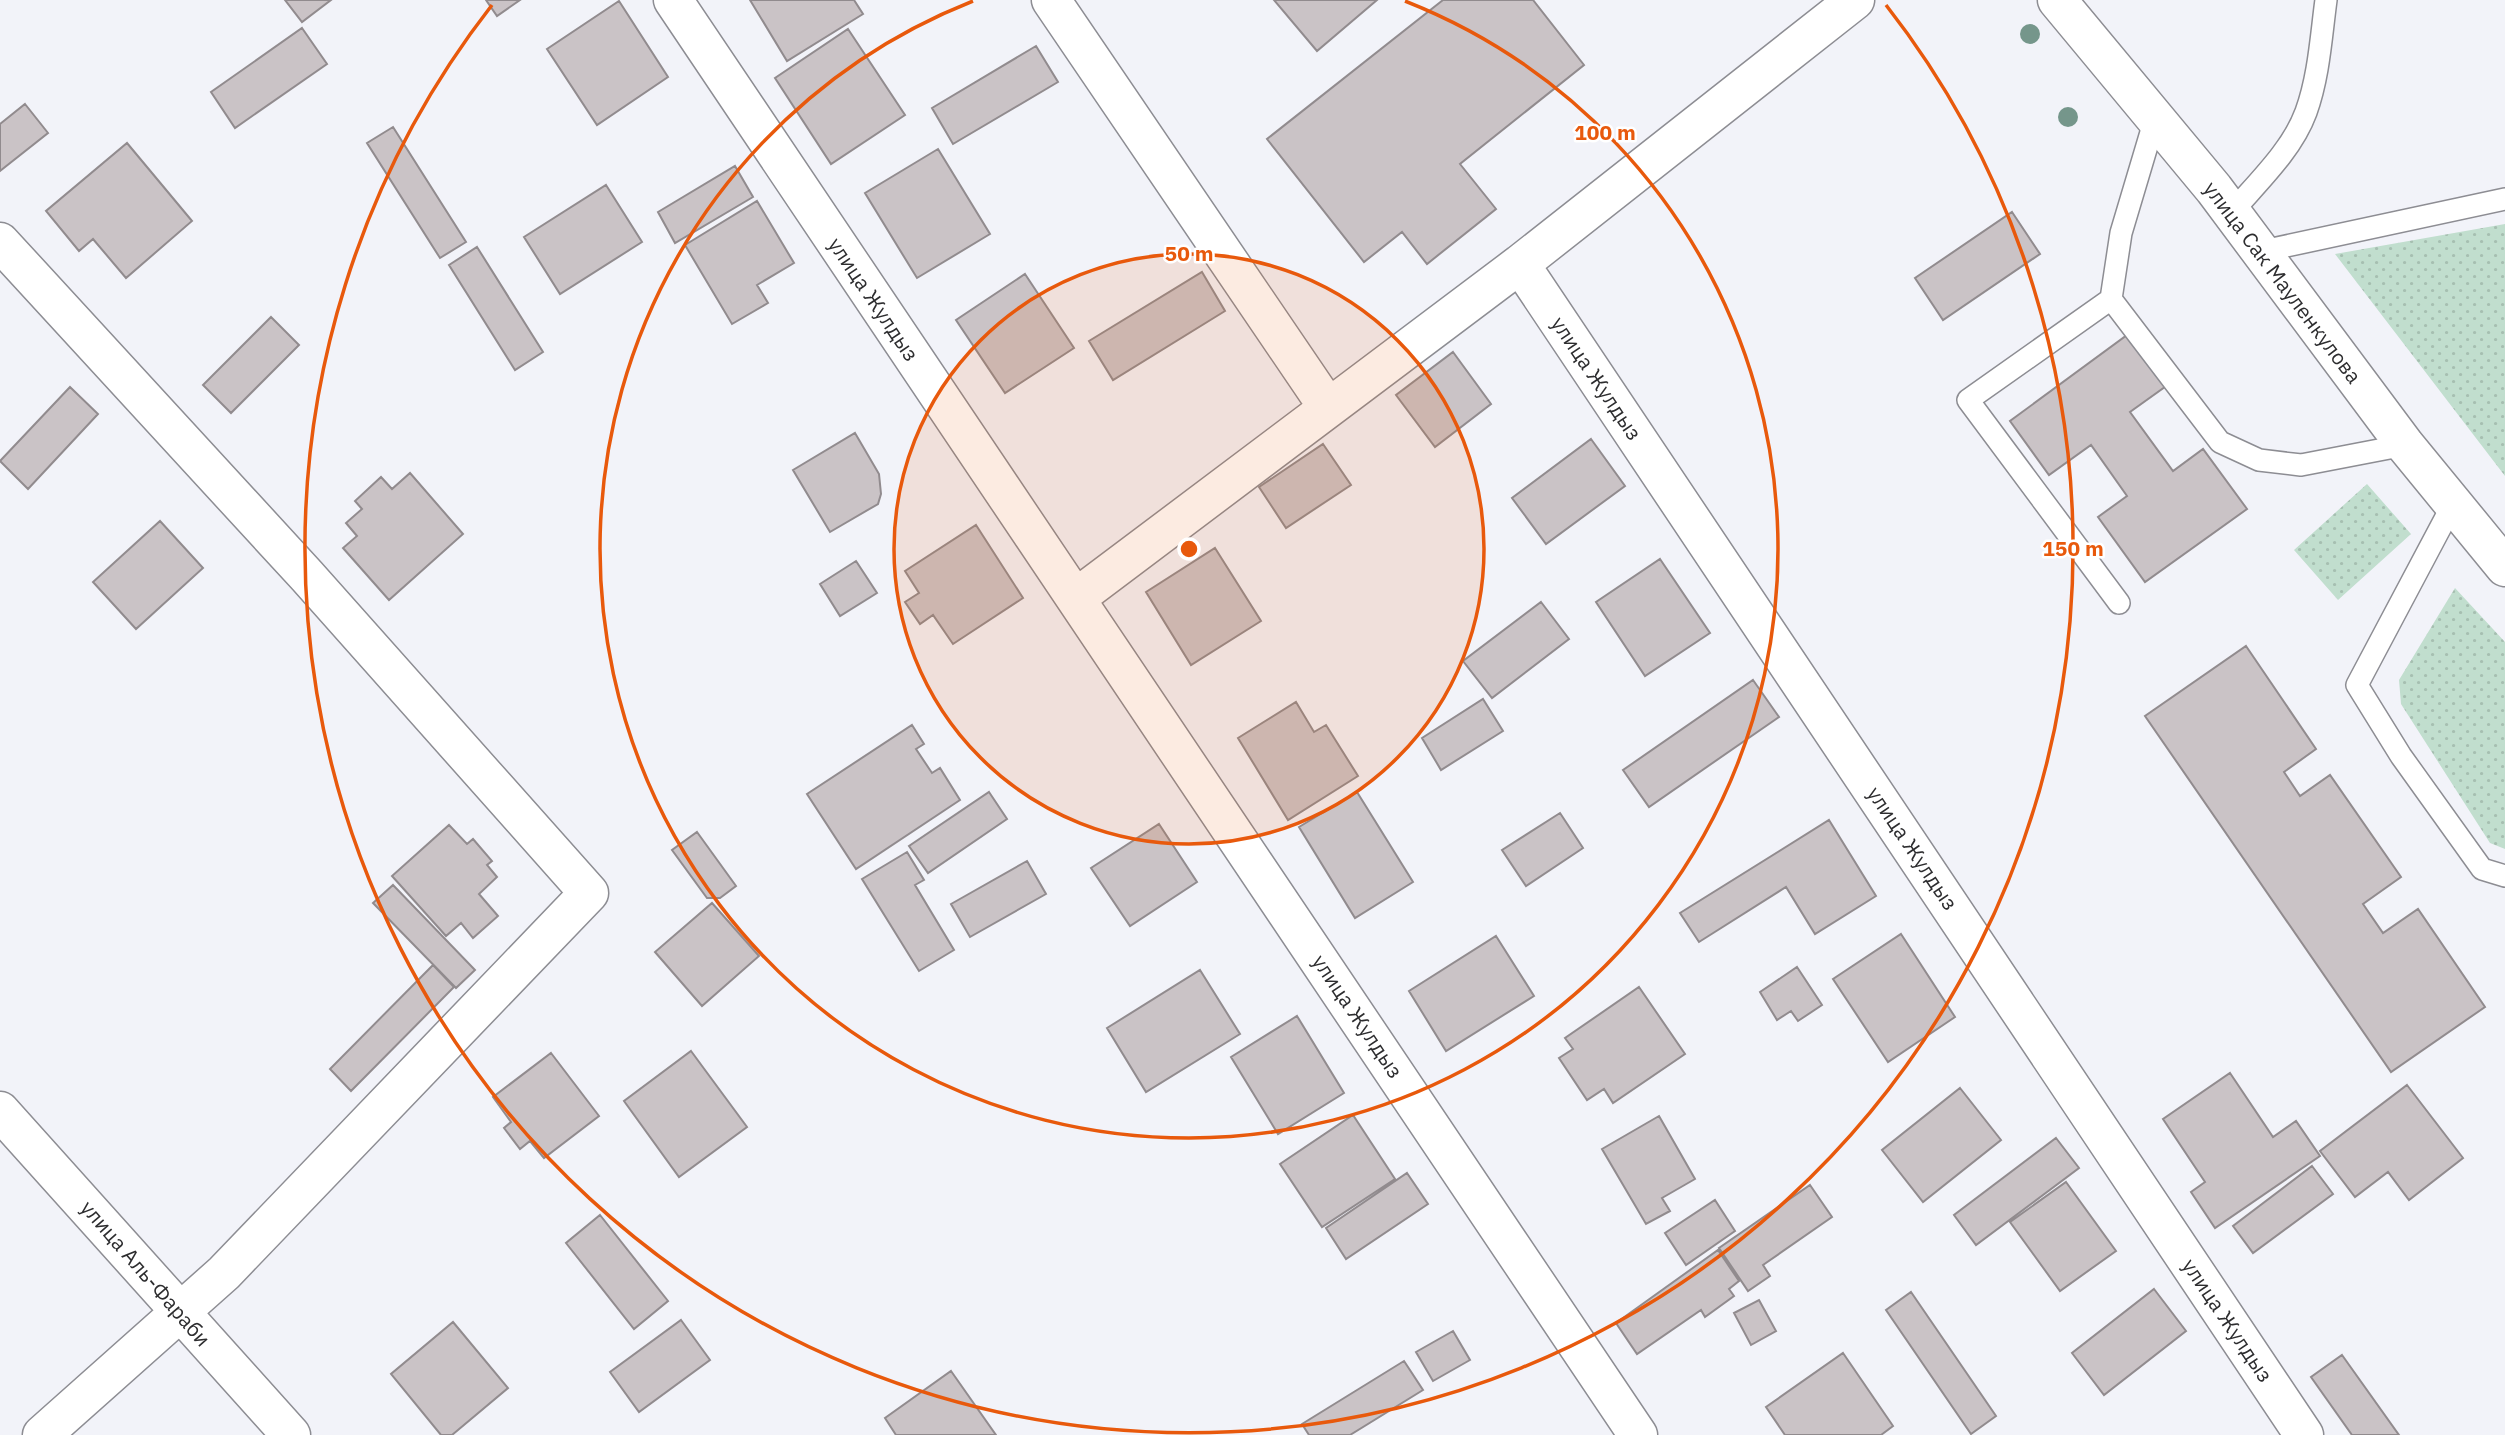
<svg xmlns="http://www.w3.org/2000/svg" width="2505" height="1435" viewBox="0 0 2505 1435" font-family="'IBM Plex Sans',sans-serif">
<defs>
<pattern id="grass-dots" width="8" height="8" patternUnits="userSpaceOnUse" patternTransform="scale(1.75)"><rect width="8" height="8" fill="#c1dece"/><path d="M2 2h.1M6 6h.1" fill="none" stroke="#a6bfb1" stroke-width="1.8" stroke-linecap="round"/></pattern>
</defs>
<rect width="100%" height="100%" fill="#f2f3f9"/>
<path fill="url(#grass-dots)" d="M 2505,224 L 2505,476 L 2335,254 Z
M 2367,484 L 2411,534 L 2338,600 L 2294,550 Z
M 2455,588 L 2505,642 L 2505,849 L 2490,843 L 2401,704 L 2399,680 Z"/>
<path fill="#cac3c6" stroke="#918b8e" stroke-width="2" d="M 285,0 L 331,0 L 302,22 Z
M 486,0 L 520,0 L 497,16 Z
M 750,0 L 854,0 L 863,14 L 787,61 Z
M 1274,0 L 1377,0 L 1317,51 Z
M 1443,0 L 1533,0 L 1584,65 L 1460,164 L 1496,209 L 1427,264 L 1402,232 L 1364,262 L 1267,139 Z
M 619,1 L 668,77 L 597,125 L 547,49 Z
M 302,28 L 327,64 L 235,128 L 211,92 Z
M 848,29 L 905,115 L 831,164 L 775,78 Z
M 1036,46 L 1058,82 L 953,144 L 932,108 Z
M 25,104 L 48,133 L 0,171 L 0,124 Z
M 393,127 L 466,242 L 440,258 L 367,143 Z
M 127,143 L 192,221 L 126,278 L 93,239 L 79,251 L 46,211 Z
M 938,149 L 990,234 L 917,278 L 865,193 Z
M 735,166 L 753,197 L 675,243 L 658,212 Z
M 606,185 L 642,242 L 560,294 L 524,237 Z
M 757,201 L 794,263 L 757,285 L 768,303 L 732,324 L 685,245 Z
M 2012,212 L 2040,254 L 1943,320 L 1915,278 Z
M 477,247 L 543,352 L 515,370 L 449,265 Z
M 1202,272 L 1225,311 L 1113,380 L 1089,341 Z
M 1025,274 L 1074,348 L 1005,393 L 956,320 Z
M 271,317 L 299,345 L 231,413 L 203,385 Z
M 2138,327 L 2176,379 L 2130,412 L 2173,471 L 2203,449 L 2247,509 L 2145,582 L 2098,517 L 2127,496 L 2091,445 L 2049,475 L 2010,421 Z
M 1453,352 L 1491,404 L 1435,447 L 1396,395 Z
M 70,387 L 98,414 L 28,489 L 0,461 Z
M 855,433 L 879,474 L 881,494 L 878,504 L 830,532 L 793,470 Z
M 1591,439 L 1625,486 L 1546,544 L 1512,498 Z
M 1323,444 L 1351,485 L 1286,528 L 1259,487 Z
M 410,473 L 463,534 L 389,600 L 343,548 L 357,536 L 346,523 L 362,509 L 355,501 L 381,477 L 392,489 Z
M 160,521 L 203,568 L 136,629 L 93,582 Z
M 976,525 L 1023,598 L 953,644 L 933,615 L 920,624 L 905,602 L 919,593 L 905,571 Z
M 1215,548 L 1261,621 L 1191,665 L 1146,592 Z
M 1660,559 L 1710,633 L 1645,676 L 1596,602 Z
M 856,561 L 877,593 L 840,616 L 820,584 Z
M 1541,602 L 1569,639 L 1492,698 L 1463,661 Z
M 2246,646 L 2316,749 L 2284,772 L 2300,796 L 2330,775 L 2401,877 L 2363,904 L 2383,933 L 2418,909 L 2485,1007 L 2391,1072 L 2145,716 Z
M 1753,680 L 1779,717 L 1649,807 L 1623,770 Z
M 1483,699 L 1503,731 L 1441,770 L 1422,738 Z
M 1296,702 L 1314,732 L 1326,725 L 1358,776 L 1288,820 L 1238,738 Z
M 912,725 L 924,744 L 916,749 L 932,773 L 940,768 L 960,800 L 856,869 L 807,794 Z
M 989,792 L 1007,819 L 928,873 L 909,846 Z
M 1357,792 L 1413,882 L 1355,918 L 1299,827 Z
M 1560,813 L 1583,848 L 1526,886 L 1502,850 Z
M 1829,820 L 1876,896 L 1815,934 L 1786,887 L 1699,942 L 1680,913 Z
M 1159,824 L 1197,882 L 1130,926 L 1091,868 Z
M 449,825 L 467,844 L 473,839 L 492,861 L 487,865 L 497,877 L 479,894 L 498,916 L 473,938 L 461,923 L 446,936 L 392,876 Z
M 697,832 L 736,886 L 720,898 L 707,898 L 672,850 Z
M 907,852 L 924,880 L 915,885 L 954,950 L 919,971 L 862,879 Z
M 1027,861 L 1046,894 L 970,937 L 951,904 Z
M 393,885 L 475,970 L 456,988 L 373,903 Z
M 712,903 L 759,956 L 702,1006 L 655,952 Z
M 1901,934 L 1955,1017 L 1888,1062 L 1833,979 Z
M 1496,936 L 1534,996 L 1446,1051 L 1409,991 Z
M 433,965 L 454,987 L 351,1091 L 330,1069 Z
M 1797,967 L 1822,1005 L 1798,1021 L 1791,1011 L 1777,1020 L 1760,992 Z
M 1200,970 L 1240,1034 L 1146,1092 L 1107,1028 Z
M 1639,987 L 1685,1054 L 1613,1103 L 1604,1089 L 1587,1100 L 1559,1058 L 1573,1049 L 1565,1038 Z
M 1297,1016 L 1344,1093 L 1278,1134 L 1231,1057 Z
M 691,1051 L 747,1127 L 679,1177 L 624,1101 Z
M 551,1053 L 599,1116 L 544,1158 L 530,1141 L 520,1149 L 504,1128 L 511,1122 L 493,1097 Z
M 2230,1073 L 2273,1137 L 2296,1121 L 2320,1156 L 2215,1228 L 2191,1192 L 2205,1182 L 2163,1119 Z
M 2407,1085 L 2463,1158 L 2409,1200 L 2388,1172 L 2355,1197 L 2320,1151 Z
M 1960,1088 L 2001,1140 L 1923,1202 L 1882,1150 Z
M 1353,1115 L 1395,1179 L 1322,1227 L 1280,1164 Z
M 1659,1116 L 1695,1179 L 1662,1198 L 1670,1211 L 1646,1224 L 1602,1149 Z
M 2056,1138 L 2079,1168 L 1976,1245 L 1954,1215 Z
M 2312,1166 L 2333,1194 L 2253,1253 L 2233,1226 Z
M 1407,1173 L 1428,1204 L 1346,1259 L 1326,1228 Z
M 2066,1182 L 2116,1251 L 2060,1291 L 2010,1222 Z
M 1810,1185 L 1832,1217 L 1763,1265 L 1770,1276 L 1748,1291 L 1719,1248 Z
M 1715,1200 L 1735,1231 L 1686,1265 L 1665,1233 Z
M 600,1215 L 668,1301 L 634,1329 L 566,1243 Z
M 1718,1250 L 1739,1281 L 1729,1289 L 1734,1296 L 1705,1317 L 1701,1310 L 1637,1354 L 1616,1323 Z
M 2154,1289 L 2186,1331 L 2104,1395 L 2072,1353 Z
M 1911,1292 L 1996,1416 L 1971,1434 L 1886,1310 Z
M 1759,1300 L 1776,1331 L 1751,1345 L 1734,1313 Z
M 681,1320 L 710,1360 L 639,1412 L 610,1372 Z
M 453,1322 L 508,1388 L 452,1435 L 441,1435 L 391,1374 Z
M 1453,1331 L 1470,1360 L 1433,1381 L 1416,1352 Z
M 1843,1353 L 1893,1426 L 1881,1435 L 1785,1435 L 1766,1407 Z
M 2342,1355 L 2399,1435 L 2352,1435 L 2311,1377 Z
M 1404,1361 L 1423,1390 L 1350,1435 L 1309,1435 L 1302,1424 Z
M 951,1371 L 996,1435 L 896,1435 L 885,1418 Z"/>
<g fill="none" stroke-linecap="round" stroke-linejoin="round">
<defs>
<path id="service" d="M 2155,119 L 2121,233 L 2111,299 L 2220,442 L 2259,460 L 2301,465 L 2405,445
M 2232,212 C 2258,182 2292,150 2306,112 C 2319,76 2321,37 2326,0
M 2263,251 L 2505,199
M 2111,299 L 1968,400 L 2119,603
M 2453,504 L 2357,685 L 2401,756 L 2482,869 L 2505,876"/>
<path id="minor" d="M 673,0 L 1638,1435
M 1051,0 L 1327,406
M 0,242 L 307,576 L 589,893 L 224,1273 L 42,1435
M 1520,264 L 2304,1435
M 1076,598 L 1520,264 L 1855,0
M 0,1111 L 291,1435"/>
<path id="secondary" d="M 2057,0 L 2214,189 L 2405,445 L 2505,567"/>
</defs>
<use href="#service" stroke="#8d8d93" stroke-width="24"/>
<use href="#minor" stroke="#8d8d93" stroke-width="41"/>
<use href="#secondary" stroke="#8d8d93" stroke-width="41"/>
<use href="#service" stroke="#fff" stroke-width="21"/>
<use href="#minor" stroke="#fff" stroke-width="38"/>
<use href="#secondary" stroke="#fff" stroke-width="38"/>
</g>
<g fill="#75968b">
<circle cx="2030" cy="34" r="10"/>
<circle cx="2068" cy="117" r="10"/>
</g>
<circle cx="1189" cy="549" r="295" fill="#e8590c" fill-opacity=".12"/>
<g fill="none" stroke="#e8590c" stroke-width="3.5">
<circle cx="1189" cy="549" r="295"/>
<path d="M1405 1A589 589 0 1 1 973 1"/>
<path d="M1886 5A884 884 0 1 1 492 5"/>
</g>
<g text-anchor="middle" dominant-baseline="central" stroke-width="5" stroke-linejoin="round" paint-order="stroke">
<g font-size="21" fill="#2d2d2f" stroke="#fff">
<text transform="translate(2283 282) rotate(53)">улица Сак Мауленкулова</text>
<text transform="translate(874 299) rotate(56)">улица Жулдыз</text>
<text transform="translate(1597 378) rotate(56)">улица Жулдыз</text>
<text transform="translate(1913 848) rotate(56)">улица Жулдыз</text>
<text transform="translate(1358 1016) rotate(56)">улица Жулдыз</text>
<text transform="translate(146 1273) rotate(49)">улица Аль-Фараби</text>
<text transform="translate(2228 1320) rotate(56)">улица Жулдыз</text>
</g>
</g>
<circle cx="1189" cy="549" r="10" fill="#e8590c" stroke="#fff" stroke-width="3.5"/>
<g font-size="21" text-anchor="middle" font-weight="bold" fill="#e8590c" stroke="#fff" stroke-width="5" stroke-linejoin="round" paint-order="stroke">
<text x="1605" y="140">100 m</text>
<text x="1189" y="261">50 m</text>
<text x="2073" y="556">150 m</text>
</g>
</svg>
